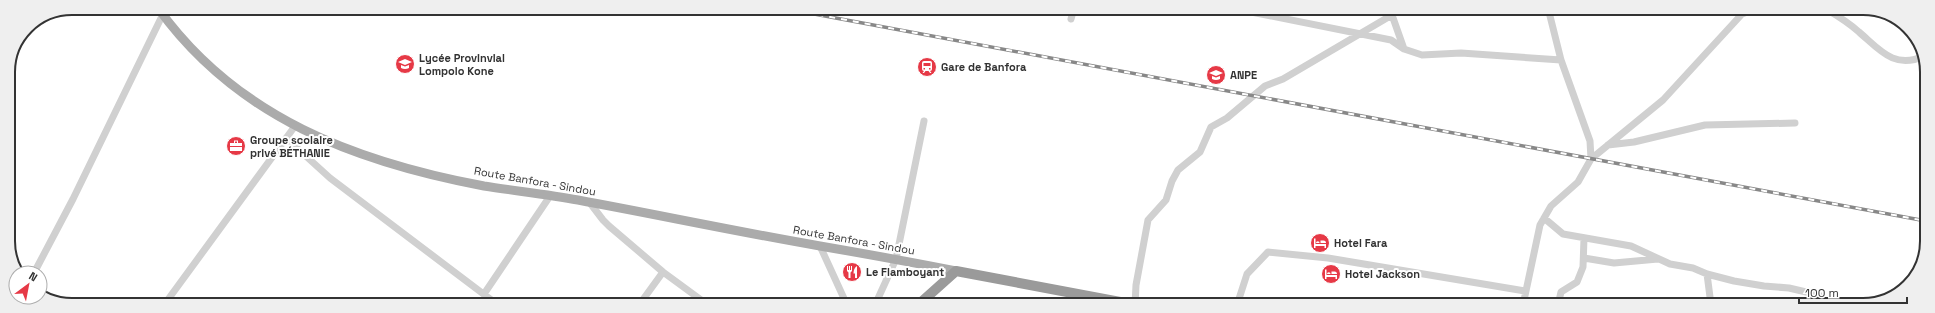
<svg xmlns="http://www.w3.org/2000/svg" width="1935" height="313" viewBox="0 0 1935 313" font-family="'Space Grotesk',sans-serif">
<rect width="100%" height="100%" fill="#fff"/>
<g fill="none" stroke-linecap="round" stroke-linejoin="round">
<path stroke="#d0d0d0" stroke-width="7" d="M 1231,8 L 1391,40 L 1404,49 L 1422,55 L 1461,53 L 1561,60
M 1393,8 L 1392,15 L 1404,49
M 1826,9 C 1838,16 1849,23 1859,32 C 1879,49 1894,70 1924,56
M 1071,19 L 1074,8
M 286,138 L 330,178 L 498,305
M 1608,145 L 1634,142 L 1705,125 L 1795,123
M 1591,159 L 1663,100 L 1742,14 L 1758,8
M 590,203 L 603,220 L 609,226 L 663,272 L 708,305
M 1544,218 L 1563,234 L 1631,246 L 1670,264 L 1693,268 L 1707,274 L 1734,281 L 1764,286 L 1789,288 L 1819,295 L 1825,305
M 820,246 L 847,305
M 1584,258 L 1614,263 L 1658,259
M 34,273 L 73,199 L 163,14
M 1707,274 L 1710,297 L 1709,305
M 484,294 L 550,196
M 164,305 L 295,126
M 639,305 L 663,272
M 875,305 L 896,259 L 924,121
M 1135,305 L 1136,285 L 1148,220 L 1166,200 L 1172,181 L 1178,170 L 1200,152 L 1211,127 L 1227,118 L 1265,86 L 1283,79 L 1392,15
M 1237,305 L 1247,274 L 1268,252 L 1328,258 L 1525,291
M 1523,305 L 1540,225 L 1551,206 L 1578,182 L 1591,159 L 1590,141 L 1561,60 L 1548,8
M 1558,305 L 1561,292 L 1577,282 L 1583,267 L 1584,238"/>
<path stroke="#ababab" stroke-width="9" d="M 158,8 C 237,118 356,162 484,186 C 515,191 547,194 578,200 C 659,215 739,232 820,246 C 866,254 911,262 956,271
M 1092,305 L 1097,298"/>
<path stroke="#9a9a9a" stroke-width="10" d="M 918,305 L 956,271 L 1136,305"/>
<defs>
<path id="rail" d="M 782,8 L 1926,221"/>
</defs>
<use href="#rail" stroke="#888" stroke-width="3.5"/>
<use href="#rail" stroke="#fff" stroke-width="2" stroke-dasharray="6" stroke-linecap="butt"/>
</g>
<defs>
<symbol id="school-disc" viewBox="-11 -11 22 22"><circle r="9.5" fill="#e63946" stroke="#fff"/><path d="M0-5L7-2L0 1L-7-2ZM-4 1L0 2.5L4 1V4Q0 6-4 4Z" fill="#fff"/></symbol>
<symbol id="station-disc" viewBox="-11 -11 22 22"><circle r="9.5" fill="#e63946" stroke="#fff"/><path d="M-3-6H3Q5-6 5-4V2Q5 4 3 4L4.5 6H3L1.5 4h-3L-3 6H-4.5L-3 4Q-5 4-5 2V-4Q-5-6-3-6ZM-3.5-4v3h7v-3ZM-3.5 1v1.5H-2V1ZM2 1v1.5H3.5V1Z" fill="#fff"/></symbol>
<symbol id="office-disc" viewBox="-11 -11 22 22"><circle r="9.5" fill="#e63946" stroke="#fff"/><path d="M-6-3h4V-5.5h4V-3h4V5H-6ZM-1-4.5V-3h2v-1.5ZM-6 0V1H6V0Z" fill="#fff"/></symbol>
<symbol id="hotel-disc" viewBox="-11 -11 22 22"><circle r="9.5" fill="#e63946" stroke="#fff"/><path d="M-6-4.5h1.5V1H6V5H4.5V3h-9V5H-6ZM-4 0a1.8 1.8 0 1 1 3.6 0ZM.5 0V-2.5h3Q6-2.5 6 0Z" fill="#fff"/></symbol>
<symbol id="restaurant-disc" viewBox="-11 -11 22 22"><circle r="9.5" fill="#e63946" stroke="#fff"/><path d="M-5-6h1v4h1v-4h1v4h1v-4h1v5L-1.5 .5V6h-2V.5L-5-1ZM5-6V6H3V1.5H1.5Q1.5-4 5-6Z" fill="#fff"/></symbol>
</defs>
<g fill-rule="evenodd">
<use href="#school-disc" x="394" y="53" width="22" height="22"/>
<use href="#station-disc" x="916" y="56" width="22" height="22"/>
<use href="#school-disc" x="1205" y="64" width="22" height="22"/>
<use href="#office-disc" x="225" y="135" width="22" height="22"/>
<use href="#hotel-disc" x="1309" y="232" width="22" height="22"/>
<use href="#restaurant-disc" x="841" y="261" width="22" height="22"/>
<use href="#hotel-disc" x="1320" y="263" width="22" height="22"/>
</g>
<g text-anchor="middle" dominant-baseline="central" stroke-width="4" stroke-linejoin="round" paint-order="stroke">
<g font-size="11" font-weight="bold" fill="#333" stroke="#fff" text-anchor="start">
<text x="419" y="58">Lycée Provinvial<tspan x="419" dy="13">Lompolo Kone</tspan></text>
<text x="941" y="67">Gare de Banfora</text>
<text x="1230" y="75">ANPE</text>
<text x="250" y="140">Groupe scolaire<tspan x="250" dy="13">privé BÉTHANIE</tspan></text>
<text x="1334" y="243">Hotel Fara</text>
<text x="866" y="272">Le Flamboyant</text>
<text x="1345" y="274">Hotel Jackson</text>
</g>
<g font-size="11" fill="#333" stroke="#fff">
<text transform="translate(535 181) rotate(10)">Route Banfora - Sindou</text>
<text transform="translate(854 240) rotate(10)">Route Banfora - Sindou</text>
</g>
</g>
<path d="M0 0H1935V313H0ZM72 15H1863A57 57 0 0 1 1920 72V241A57 57 0 0 1 1863 298H72A57 57 0 0 1 15 241V72A57 57 0 0 1 72 15Z" fill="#efefef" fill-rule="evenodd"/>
<path fill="none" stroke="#333" stroke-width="2" d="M72 15H1863A57 57 0 0 1 1920 72V241A57 57 0 0 1 1863 298H72A57 57 0 0 1 15 241V72A57 57 0 0 1 72 15Z"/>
<g transform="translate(28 285) rotate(32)"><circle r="19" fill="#ffffff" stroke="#adadad"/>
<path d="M0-3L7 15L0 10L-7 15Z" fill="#e63946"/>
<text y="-6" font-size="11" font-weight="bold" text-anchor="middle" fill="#333333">N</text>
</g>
<path d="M1799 297v6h108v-6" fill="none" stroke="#333333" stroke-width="2"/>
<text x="1805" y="297" font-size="12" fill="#333333" stroke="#ffffff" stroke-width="3" paint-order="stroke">100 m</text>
</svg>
